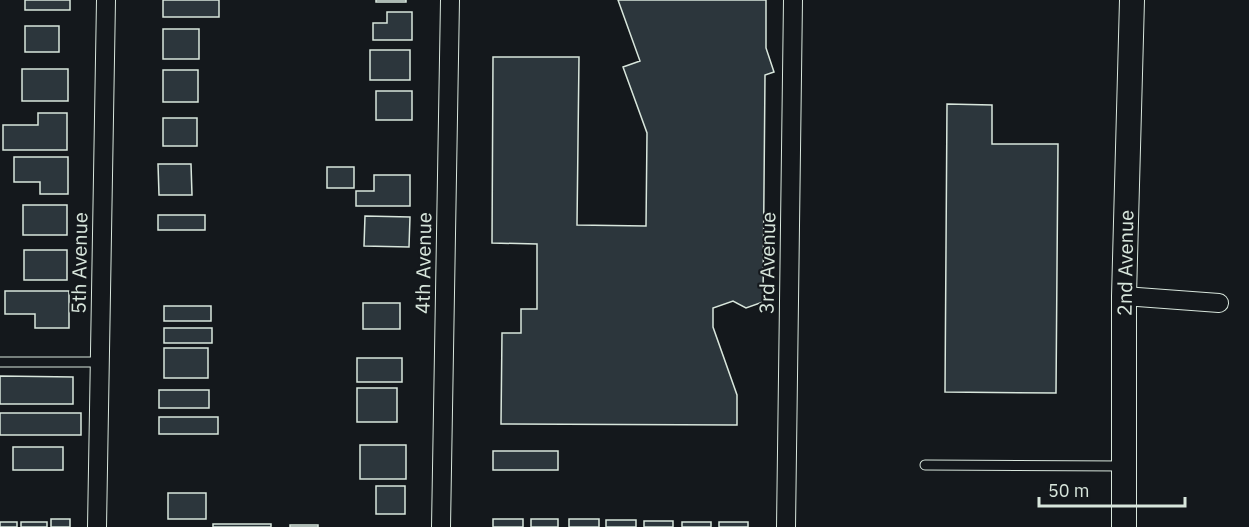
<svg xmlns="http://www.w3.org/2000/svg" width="1249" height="527" viewBox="0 0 1249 527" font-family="'IBM Plex Sans',sans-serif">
<rect width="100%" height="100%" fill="#14181c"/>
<path fill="#2c363c" stroke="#d8e6dc" stroke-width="1.5" d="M 25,0 L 70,0 L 70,10 L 25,10 Z
M 163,0 L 219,0 L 219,17 L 163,17 Z
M 376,0 L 406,0 L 406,2 L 376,2 Z
M 618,0 L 766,0 L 766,48 L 774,72 L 765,75 L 763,302 L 746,308 L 733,301 L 713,308 L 713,327 L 737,395 L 737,425 L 501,424 L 502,333 L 521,333 L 521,309 L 537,309 L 537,244 L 492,243 L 493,57 L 579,57 L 577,225 L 646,226 L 647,133 L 623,67 L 640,61 Z
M 387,12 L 412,12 L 412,40 L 373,40 L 373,23 L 387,23 Z
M 25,26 L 59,26 L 59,52 L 25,52 Z
M 163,29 L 199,29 L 199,59 L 163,59 Z
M 370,50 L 410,50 L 410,80 L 370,80 Z
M 22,69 L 68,69 L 68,101 L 22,101 Z
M 163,70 L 198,70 L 198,102 L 163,102 Z
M 376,91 L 412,91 L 412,120 L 376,120 Z
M 947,104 L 992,105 L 992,144 L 1058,144 L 1056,393 L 945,392 Z
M 38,113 L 67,113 L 67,150 L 3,150 L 3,125 L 38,125 Z
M 163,118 L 197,118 L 197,146 L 163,146 Z
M 14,157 L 68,157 L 68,194 L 40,194 L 40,182 L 14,182 Z
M 158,164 L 191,164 L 192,195 L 159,195 Z
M 327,167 L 354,167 L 354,188 L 327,188 Z
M 374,175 L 410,175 L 410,206 L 356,206 L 356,191 L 374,191 Z
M 23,205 L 67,205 L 67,235 L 23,235 Z
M 158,215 L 205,215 L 205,230 L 158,230 Z
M 365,216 L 410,217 L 409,247 L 364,246 Z
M 24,250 L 67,250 L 67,280 L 24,280 Z
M 5,291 L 69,291 L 69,328 L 35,328 L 35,314 L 5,314 Z
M 363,303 L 400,303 L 400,329 L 363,329 Z
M 164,306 L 211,306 L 211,321 L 164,321 Z
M 164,328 L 212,328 L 212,343 L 164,343 Z
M 164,348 L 208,348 L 208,378 L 164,378 Z
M 357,358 L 402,358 L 402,382 L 357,382 Z
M 0,376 L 73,377 L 73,404 L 0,404 Z
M 357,388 L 397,388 L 397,422 L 357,422 Z
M 159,390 L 209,390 L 209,408 L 159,408 Z
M 0,413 L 81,413 L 81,435 L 0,435 Z
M 159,417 L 218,417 L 218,434 L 159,434 Z
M 360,445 L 406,445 L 406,479 L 360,479 Z
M 13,447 L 63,447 L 63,470 L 13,470 Z
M 493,451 L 558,451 L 558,470 L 493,470 Z
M 376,486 L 405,486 L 405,514 L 376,514 Z
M 168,493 L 206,493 L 206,519 L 168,519 Z
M 51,519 L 70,519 L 70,527 L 51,527 Z
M 493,519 L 523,519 L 523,527 L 493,527 Z
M 531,519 L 558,519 L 558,527 L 531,527 Z
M 569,519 L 599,519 L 599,527 L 569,527 Z
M 606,520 L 636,520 L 636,527 L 606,527 Z
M 644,521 L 673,521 L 673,527 L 644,527 Z
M 0,522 L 17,522 L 17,527 L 0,527 Z
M 21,522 L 47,522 L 47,527 L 21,527 Z
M 682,522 L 711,522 L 711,527 L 682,527 Z
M 719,522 L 748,522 L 748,527 L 719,527 Z
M 213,524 L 271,524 L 271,527 L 213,527 Z
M 290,525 L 318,525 L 318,527 L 290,527 Z"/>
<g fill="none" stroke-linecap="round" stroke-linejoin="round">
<defs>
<path id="lane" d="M 0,362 L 100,362
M 925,465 L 1124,466"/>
<path id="street" d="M 1124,296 L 1219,303
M 97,527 L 106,0
M 441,527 L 450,0
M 786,527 L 793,0"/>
<path id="secondary" d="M 1124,527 L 1124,296 L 1132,0"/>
</defs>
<use href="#lane" stroke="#d8e6dc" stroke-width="11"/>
<use href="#street" stroke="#d8e6dc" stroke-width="20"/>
<use href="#secondary" stroke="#d8e6dc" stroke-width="26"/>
<use href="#lane" stroke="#14181c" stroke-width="9"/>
<use href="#street" stroke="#14181c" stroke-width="18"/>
<use href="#secondary" stroke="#14181c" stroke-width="24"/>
</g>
<g text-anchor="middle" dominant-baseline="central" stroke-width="4.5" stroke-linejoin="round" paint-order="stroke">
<g font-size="20" fill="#d8e6dc" stroke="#14181c">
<text transform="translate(79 263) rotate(-89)">5th Avenue</text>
<text transform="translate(423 263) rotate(-89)">4th Avenue</text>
<text transform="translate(767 263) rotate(-89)">3rd Avenue</text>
<text transform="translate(1125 263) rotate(-89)">2nd Avenue</text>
</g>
</g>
<path d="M1039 497v9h146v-9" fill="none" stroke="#d8e6dc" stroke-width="3"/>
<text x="1048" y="497" font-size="18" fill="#d8e6dc" stroke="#14181c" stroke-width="4.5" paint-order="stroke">50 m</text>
</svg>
